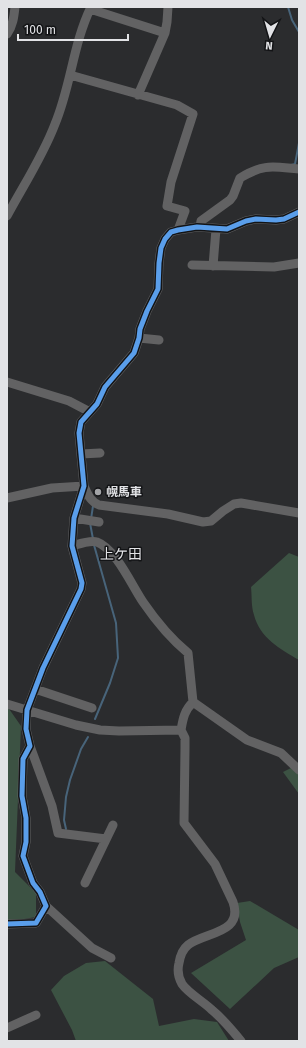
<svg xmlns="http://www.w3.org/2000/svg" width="306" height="1048" viewBox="0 0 306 1048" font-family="'Fira Sans','Noto Sans JP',sans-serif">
<rect width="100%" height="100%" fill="#2b2c2e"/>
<path fill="#3c5243" d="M 289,553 L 299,557 L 299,660 C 280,649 260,638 254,615 C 251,606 252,596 251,587 Z
M 7,706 L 21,726 L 15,872 L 36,893 L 36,917 L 18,920 L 7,920 Z
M 291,768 L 299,775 L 299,794 L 283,772 Z
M 250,901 L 299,930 L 299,957 L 274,968 L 230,1009 L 191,973 L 246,940 L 240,922 L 237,903 Z
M 105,961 L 153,999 L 159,1026 L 194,1019 L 217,1022 L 229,1041 L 76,1041 L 72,1030 L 51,990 L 64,976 L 86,963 Z"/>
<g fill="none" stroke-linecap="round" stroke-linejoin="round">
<path stroke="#48647a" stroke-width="2" d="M 288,7 L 292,20 L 299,32
M 291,165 L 295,164 L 299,143
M 91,519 L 93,506
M 90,523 L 93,539
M 94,545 L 116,623 L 118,658 L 110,683 L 95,719
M 66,829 L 64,820 L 66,797 L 70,780 L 81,749 L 88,737"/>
<path stroke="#626263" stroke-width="9" d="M 90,9 L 165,33
M 7,34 C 13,26 14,16 15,7
M 70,75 L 177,105 L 193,114 L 171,182 L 167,206 L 185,211 L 178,230
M 138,95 L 165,33 L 167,22 L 168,7
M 7,216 C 23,186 43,156 55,124 C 71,86 73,44 91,7
M 200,227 L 201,221 L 230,200 L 233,196 L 240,178 C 265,163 273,167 299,169
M 192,265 L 274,267 L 299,263
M 213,266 L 216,229
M 139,338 L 159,340
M 7,382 L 69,401 L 90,412
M 81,454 L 100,453
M 7,498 L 52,488 L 84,486 C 88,495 90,501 99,505 L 168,514 L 203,522 L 211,521 L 223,511 L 234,504 L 241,503 L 299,513
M 74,518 L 99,522
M 35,689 L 92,708
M 193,702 L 247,740 L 281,753 L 299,770
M 7,704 L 76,725 L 100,730 L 119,731 L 181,730 C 183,719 184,711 193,702 L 188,653 C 171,639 156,621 143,602 C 132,586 116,549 97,542 C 90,540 79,544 72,546
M 181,730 L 185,738 L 185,748 L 184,823 L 215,864 L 233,902 C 244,934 204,932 188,945 C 183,949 180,957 179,963 C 177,971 178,977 182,984 C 188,993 204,1002 212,1010 C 223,1019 232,1030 241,1041
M 30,746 L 52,806 L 58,833 L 106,839
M 85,883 L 113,825
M 46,906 L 92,948 L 111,958
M 7,924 L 36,923 L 46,906 L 40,892 L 33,883 L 23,856 L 26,842 L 26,818 L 22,796 L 23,759 L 30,746 L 26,729 L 27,710 L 43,668 L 81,589 L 82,583 L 72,546 L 74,518 L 84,486 L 79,433 L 81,422 L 97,404 L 105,387 L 134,353 L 139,338 L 140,329 L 147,311 L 158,289 L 159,263 L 161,248 L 165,239 L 171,232 L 178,230 L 197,227 L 227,229 L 246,221 L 256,219 L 276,220 L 284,219 L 299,212
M 7,1028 L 36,1015"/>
<defs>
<path id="cycleway" d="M 7,924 L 36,923 L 46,906 L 40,892 L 33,883 L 23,856 L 26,842 L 26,818 L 22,796 L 23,759 L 30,746 L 26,729 L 27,710 L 43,668 L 81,589 L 82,583 L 72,546 L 74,518 L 84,486 L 79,433 L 81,422 L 97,404 L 105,387 L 134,353 L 139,338 L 140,329 L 147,311 L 158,289 L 159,263 L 161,248 L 165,239 L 171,232 L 178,230 L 197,227 L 227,229 L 246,221 L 256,219 L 276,220 L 284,219 L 299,212"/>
</defs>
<use href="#cycleway" stroke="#131416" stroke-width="8"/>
<use href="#cycleway" stroke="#5a9eea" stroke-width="5"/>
</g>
<circle fill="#a2a3a6" stroke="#131416" stroke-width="1.5" cx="98" cy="492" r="4"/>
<g text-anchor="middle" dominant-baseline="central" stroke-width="3" stroke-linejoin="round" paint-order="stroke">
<g font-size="12" font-weight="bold" fill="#e2e3e6" stroke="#131416" text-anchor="start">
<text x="106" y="492">幌馬車</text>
</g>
<g font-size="14" fill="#e2e3e6" stroke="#131416">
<text x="121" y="554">上ケ田</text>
</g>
</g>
<rect width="306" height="1048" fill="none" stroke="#e2e3e6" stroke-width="16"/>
<g transform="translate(270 36) rotate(185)" stroke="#131416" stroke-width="3" paint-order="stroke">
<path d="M0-3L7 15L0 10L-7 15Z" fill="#e2e3e6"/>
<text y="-6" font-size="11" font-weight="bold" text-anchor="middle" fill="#e2e3e6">N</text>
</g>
<path d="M18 34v6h110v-6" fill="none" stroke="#e2e3e6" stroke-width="2"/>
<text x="24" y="34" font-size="12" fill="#e2e3e6" stroke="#131416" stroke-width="3" paint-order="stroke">100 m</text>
</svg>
